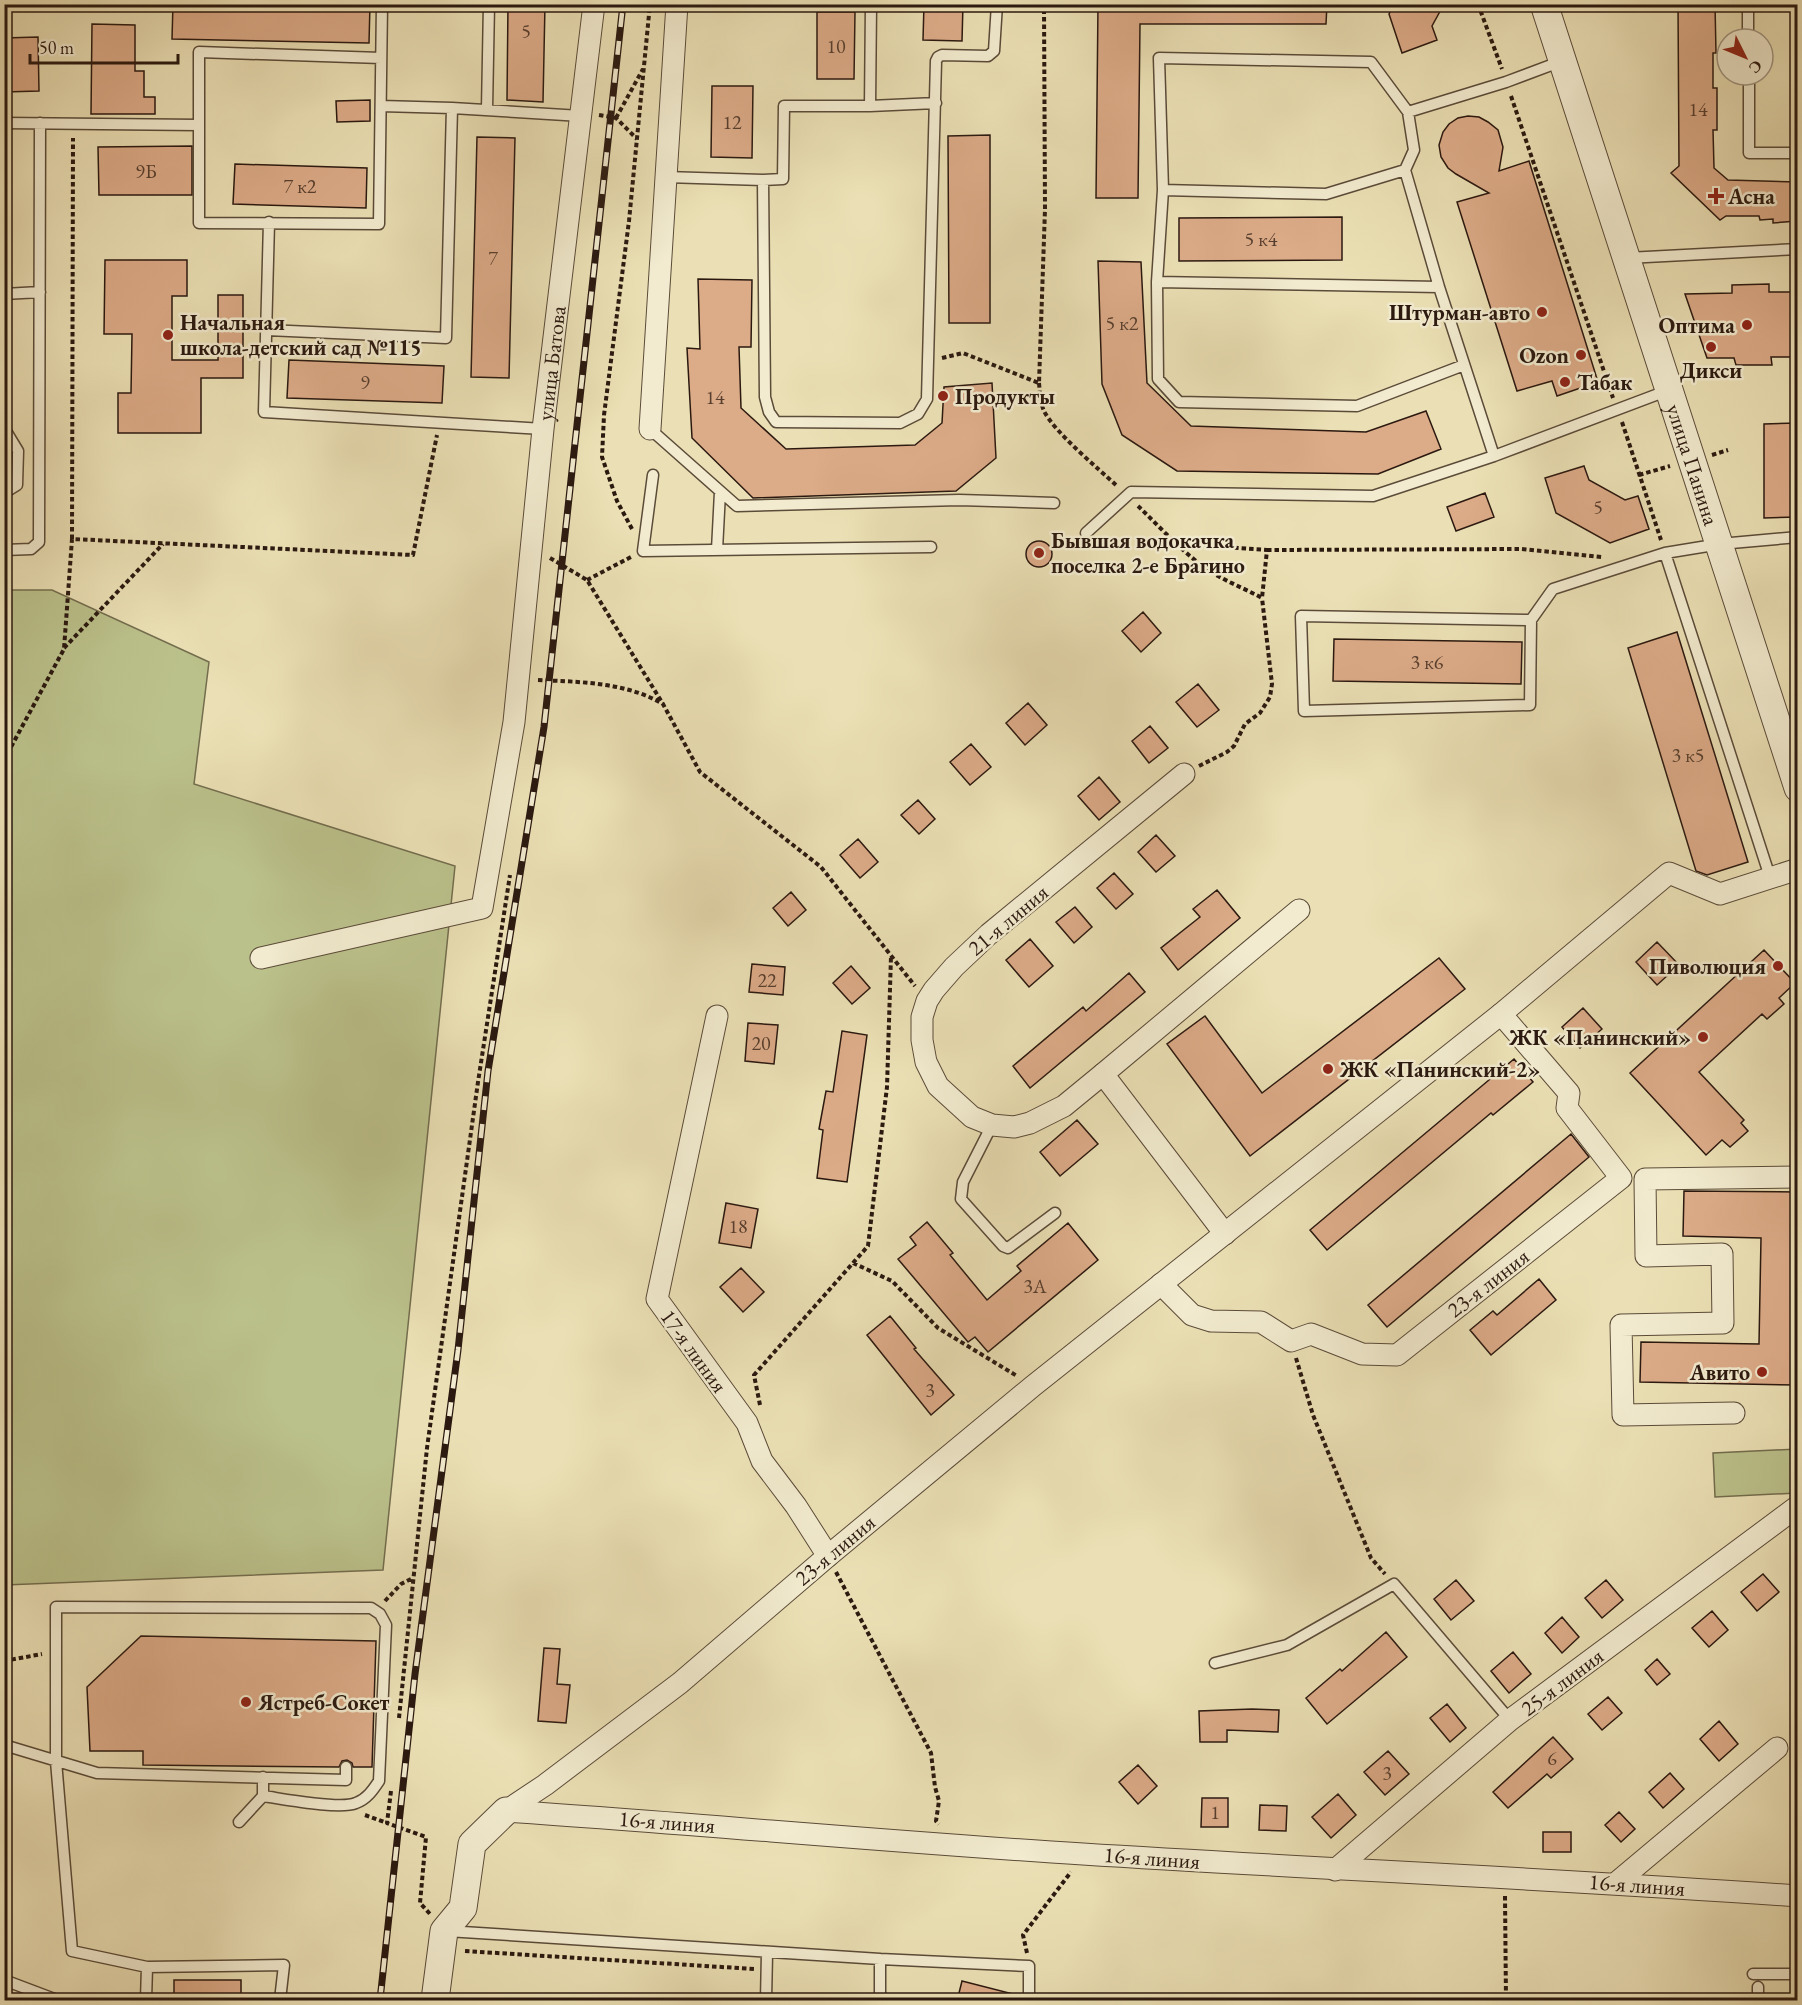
<svg xmlns="http://www.w3.org/2000/svg" width="1802" height="2005" viewBox="0 0 1802 2005" font-family="'EB Garamond',serif">
<rect width="100%" height="100%" fill="#ebe0b5"/>
<filter id="stains"><feTurbulence type="fractalNoise" baseFrequency=".00333" numOctaves="4"/><feColorMatrix values="0 0 0 0 .2 0 0 0 0 .09 0 0 0 0 .02 0 0 0 .5 -.17"/></filter>
<radialGradient id="worn" r=".72"><stop offset=".6" stop-color="#630" stop-opacity="0"/><stop offset="1" stop-color="#630" stop-opacity=".3"/></radialGradient>
<path fill="#bbc18b" stroke="#736d4e" stroke-width="1.5" d="M 4,590 L 52,590 L 209,662 L 194,784 L 455,866 L 383,1570 L 5,1585 Z
M 1797,1449 L 1797,1493 L 1715,1497 L 1713,1453 Z"/>
<path fill="#dcab88" stroke="#2b1910" stroke-width="1.5" d="M 173,4 L 370,4 L 369,43 L 172,39 Z
M 508,4 L 545,4 L 543,102 L 507,100 Z
M 924,4 L 963,4 L 962,41 L 923,40 Z
M 1098,4 L 1327,4 L 1326,24 L 1140,24 L 1138,198 L 1096,198 Z
M 1394,4 L 1444,4 L 1432,26 L 1437,40 L 1402,53 L 1389,14 Z
M 1678,4 L 1715,4 L 1716,53 L 1713,53 L 1713,88 L 1717,88 L 1717,130 L 1713,130 L 1714,168 L 1728,180 L 1797,182 L 1797,221 L 1773,223 L 1773,219 L 1760,220 L 1759,216 L 1726,216 L 1720,220 L 1671,173 L 1679,166 Z
M 817,12 L 855,12 L 854,79 L 817,79 Z
M 92,24 L 135,25 L 135,71 L 144,71 L 144,97 L 155,97 L 155,114 L 91,114 Z
M 38,37 L 39,91 L 4,92 L 4,38 Z
M 712,86 L 753,86 L 752,158 L 711,157 Z
M 370,100 L 370,121 L 337,122 L 336,101 Z
M 1468,116 L 1479,117 L 1488,122 L 1498,130 L 1503,147 L 1499,171 L 1529,161 L 1598,382 L 1557,396 L 1552,381 L 1517,391 L 1457,202 L 1489,193 L 1456,174 L 1448,168 L 1441,157 L 1439,145 L 1443,132 L 1449,124 L 1458,118 Z
M 990,135 L 990,323 L 949,323 L 948,136 Z
M 477,137 L 515,138 L 509,378 L 471,377 Z
M 192,146 L 192,195 L 99,195 L 98,147 Z
M 235,164 L 367,168 L 366,208 L 233,204 Z
M 1342,217 L 1342,260 L 1179,261 L 1179,218 Z
M 105,260 L 187,260 L 187,296 L 172,296 L 172,360 L 218,360 L 218,295 L 243,295 L 243,378 L 201,378 L 201,433 L 118,433 L 118,393 L 131,393 L 132,334 L 104,334 Z
M 1098,261 L 1141,262 L 1147,383 L 1191,426 L 1366,432 L 1426,411 L 1441,449 L 1378,474 L 1177,471 L 1122,435 L 1102,384 Z
M 698,279 L 752,280 L 751,347 L 739,347 L 741,408 L 786,449 L 915,445 L 942,423 L 944,387 L 992,383 L 996,458 L 956,491 L 753,498 L 692,438 L 687,348 L 700,349 Z
M 1769,284 L 1769,292 L 1797,292 L 1797,357 L 1771,357 L 1772,365 L 1736,365 L 1734,358 L 1707,358 L 1685,294 L 1732,293 L 1732,285 Z
M 289,360 L 444,366 L 442,403 L 287,398 Z
M 1797,423 L 1797,517 L 1764,518 L 1764,424 Z
M 1584,466 L 1589,480 L 1625,500 L 1638,496 L 1649,529 L 1610,543 L 1556,513 L 1545,478 Z
M 1485,493 L 1494,517 L 1456,531 L 1447,507 Z
M1026 554a13 13 0 1 1 26 0a13 13 0 1 1-26 0Z
M 1143,612 L 1161,633 L 1141,652 L 1122,631 Z
M 1677,632 L 1748,862 L 1707,875 L 1696,871 L 1628,648 Z
M 1334,639 L 1522,642 L 1521,684 L 1333,681 Z
M 1198,684 L 1219,710 L 1197,727 L 1176,702 Z
M 1028,703 L 1047,725 L 1025,745 L 1006,723 Z
M 1150,726 L 1168,748 L 1149,763 L 1132,741 Z
M 971,744 L 991,767 L 970,785 L 950,762 Z
M 1099,777 L 1120,802 L 1099,820 L 1078,796 Z
M 918,800 L 935,819 L 919,834 L 901,815 Z
M 1156,835 L 1175,856 L 1156,872 L 1138,852 Z
M 858,839 L 878,862 L 860,878 L 840,855 Z
M 1114,873 L 1133,894 L 1116,909 L 1097,888 Z
M 1217,890 L 1240,918 L 1178,970 L 1161,948 L 1200,917 L 1193,909 Z
M 791,892 L 806,910 L 788,926 L 773,908 Z
M 1075,907 L 1092,927 L 1074,943 L 1056,922 Z
M 1030,939 L 1053,966 L 1029,987 L 1006,960 Z
M 1657,942 L 1679,965 L 1657,985 L 1636,962 Z
M 1764,950 L 1795,983 L 1779,998 L 1784,1004 L 1767,1019 L 1762,1014 L 1699,1072 L 1744,1120 L 1741,1123 L 1748,1131 L 1730,1147 L 1722,1140 L 1706,1155 L 1630,1073 Z
M 1439,958 L 1465,989 L 1250,1156 L 1167,1044 L 1205,1016 L 1262,1093 Z
M 752,964 L 785,967 L 783,995 L 749,992 Z
M 851,966 L 870,988 L 852,1004 L 833,983 Z
M 1129,973 L 1145,992 L 1030,1088 L 1013,1066 L 1083,1007 L 1086,1011 Z
M 1583,1008 L 1602,1029 L 1580,1048 L 1562,1027 Z
M 748,1023 L 778,1025 L 774,1064 L 745,1061 Z
M 842,1031 L 867,1035 L 847,1182 L 817,1178 L 823,1130 L 819,1129 L 826,1091 L 833,1092 Z
M 1514,1059 L 1533,1082 L 1493,1115 L 1491,1113 L 1327,1250 L 1310,1230 Z
M 1077,1120 L 1098,1144 L 1060,1176 L 1040,1152 Z
M 1571,1134 L 1589,1157 L 1387,1327 L 1368,1305 Z
M 1684,1191 L 1797,1192 L 1797,1385 L 1640,1382 L 1641,1342 L 1759,1344 L 1761,1238 L 1683,1236 Z
M 726,1203 L 758,1209 L 751,1248 L 719,1243 Z
M 927,1222 L 953,1253 L 950,1255 L 987,1300 L 1021,1271 L 1017,1266 L 1068,1223 L 1098,1260 L 988,1352 L 975,1337 L 968,1342 L 898,1259 L 916,1245 L 910,1237 Z
M 741,1268 L 764,1292 L 743,1312 L 720,1287 Z
M 1539,1279 L 1556,1300 L 1491,1355 L 1470,1330 L 1493,1311 L 1497,1315 Z
M 890,1316 L 916,1348 L 914,1349 L 954,1395 L 931,1415 L 867,1335 Z
M 1763,1574 L 1779,1592 L 1757,1611 L 1741,1592 Z
M 1456,1580 L 1474,1601 L 1451,1620 L 1434,1599 Z
M 1606,1580 L 1623,1600 L 1602,1618 L 1585,1598 Z
M 1712,1611 L 1728,1630 L 1709,1647 L 1692,1628 Z
M 1562,1617 L 1579,1637 L 1562,1653 L 1545,1633 Z
M 1386,1632 L 1407,1657 L 1327,1724 L 1306,1698 L 1340,1669 L 1342,1671 Z
M 141,1636 L 376,1641 L 372,1767 L 353,1767 L 352,1763 L 347,1760 L 342,1761 L 339,1767 L 143,1765 L 143,1751 L 90,1751 L 87,1687 Z
M 544,1648 L 560,1649 L 557,1684 L 570,1685 L 566,1723 L 538,1721 Z
M 1513,1652 L 1531,1674 L 1509,1693 L 1491,1671 Z
M 1657,1659 L 1670,1674 L 1657,1685 L 1645,1670 Z
M 1608,1697 L 1622,1713 L 1602,1730 L 1588,1714 Z
M 1447,1704 L 1466,1728 L 1450,1742 L 1430,1718 Z
M 1252,1709 L 1279,1710 L 1278,1732 L 1227,1730 L 1227,1742 L 1200,1742 L 1199,1711 Z
M 1719,1721 L 1738,1744 L 1719,1761 L 1700,1739 Z
M 1553,1737 L 1573,1759 L 1551,1778 L 1547,1774 L 1508,1808 L 1493,1792 Z
M 1388,1751 L 1409,1774 L 1385,1795 L 1364,1772 Z
M 1138,1765 L 1157,1786 L 1138,1804 L 1119,1782 Z
M 1670,1773 L 1684,1789 L 1663,1808 L 1649,1792 Z
M 1338,1794 L 1356,1815 L 1331,1838 L 1312,1817 Z
M 1202,1798 L 1228,1798 L 1228,1827 L 1201,1827 Z
M 1260,1805 L 1287,1806 L 1286,1831 L 1259,1830 Z
M 1619,1812 L 1635,1829 L 1621,1842 L 1605,1825 Z
M 1543,1832 L 1571,1832 L 1571,1852 L 1543,1852 Z
M 174,1980 L 241,1980 L 241,2001 L 174,2001 Z
M 962,1981 L 1017,1995 L 1016,2001 L 957,2001 Z"/>
<g fill="none" stroke-linecap="round" stroke-linejoin="round">
<defs>
<path id="service" d="M 1748,4 L 1748,39
M 381,58 L 199,52 L 199,223 L 379,224 L 382,4
M 1749,75 L 1749,153 L 1798,153
M 381,106 L 452,108
M 870,106 L 871,4
M 487,109 L 489,4
M 1408,112 L 1414,150 L 1405,170 L 1326,194 L 1163,190 L 1159,58 L 1371,62 L 1408,112 L 1506,82 L 1562,61
M 4,123 L 198,125
M 1405,170 L 1439,287 L 1494,456
M 665,177 L 763,180 L 765,397 L 769,412 L 776,422 L 900,423 L 918,414 L 927,399 L 936,61 L 938,57 L 942,55 L 988,56 L 994,51 L 997,4
M 763,180 L 783,179 L 784,106 L 870,106 L 936,103
M 269,222 L 264,412 L 543,429
M 1627,258 L 1798,249
M 1157,282 L 1163,190
M 1439,287 L 1157,282 L 1158,379 L 1179,402 L 1357,406 L 1464,365
M 4,294 L 40,292
M 267,330 L 446,338 L 452,108 L 581,116
M 4,428 L 18,451 L 17,485 L 4,493
M 650,429 L 737,506 L 959,500 L 1054,503
M 653,475 L 643,551 L 931,547
M 1086,533 L 1131,492 L 1373,496 L 1494,456 L 1669,390
M 4,550 L 31,549 L 39,542 L 40,123
M 717,550 L 720,492
M 1665,553 L 1770,877
M 1531,620 L 1301,616 L 1304,711 L 1530,705 L 1531,620 L 1553,589 L 1665,553 L 1720,544 L 1798,537
M 992,1125 L 963,1182 L 961,1199 L 1003,1246 L 1008,1248 L 1055,1213
M 1215,1663 L 1287,1645 L 1394,1584 L 1510,1720
M 4,1745 L 97,1773 L 346,1780 L 346,1767
M 239,1822 L 263,1796
M 447,1931 L 880,1959 L 880,2000
M 880,1959 L 1029,1966 L 1029,2000
M 147,1967 L 72,1951 L 56,1761 L 56,1607 L 371,1608 L 380,1614 L 386,1625 L 379,1781 C 373,1790 367,1799 356,1803 C 340,1810 284,1799 263,1796 L 263,1777
M 1753,1974 L 1798,1974
M 4,1980 L 57,2000
M 146,2000 L 147,1967 L 284,1965 L 280,2000
M 766,2000 L 767,1953
M 1758,2000 L 1758,1987"/>
<g id="minor">
<path d="M 650,429 L 677,4"/>
<path d="M 1184,774 L 989,934 L 954,967 L 934,990 L 927,1001 L 922,1017 L 922,1040 L 926,1062 L 938,1086 L 972,1117 L 992,1125 L 1014,1127 L 1030,1123 L 1064,1106 L 1103,1074 L 1299,910"/>
<path id="s1" d="M 261,958 L 482,908 L 514,722 L 543,429 L 594,4"/>
<path d="M 717,1016 L 657,1299 L 747,1423 L 762,1461 L 796,1506 L 828,1556"/>
<path d="M 1103,1074 L 1225,1234"/>
<path d="M 1161,1284 L 1192,1315 L 1211,1321 L 1261,1322 L 1291,1341 L 1311,1334 L 1362,1354 L 1397,1355 L 1621,1178 L 1567,1108 L 1569,1093 L 1501,1014"/>
<path d="M 1734,1413 L 1623,1415 L 1621,1325 L 1723,1323 L 1722,1254 L 1646,1256 L 1645,1179 L 1798,1177"/>
<path d="M 506,1811 L 545,1785 L 680,1683 L 828,1556 L 1033,1386 L 1501,1014 L 1669,873 L 1720,894 L 1798,869"/>
<path d="M 506,1811 C 699,1824 891,1842 1083,1854 C 1321,1869 1560,1879 1798,1896"/>
<path d="M 1335,1870 L 1510,1720 L 1798,1506"/>
<path d="M 1616,1883 L 1777,1748"/>
</g>
<g id="tertiary">
<path id="s2" d="M 1544,4 L 1798,788"/>
<path d="M 435,2000 L 444,1931 L 463,1908 L 472,1844 L 506,1811"/>
</g>
</defs>
<use href="#service" stroke="#5b4b39" stroke-width="13"/>
<use href="#minor" stroke="#5b4b39" stroke-width="23"/>
<use href="#tertiary" stroke="#5b4b39" stroke-width="29"/>
<path stroke="#2b1910" stroke-width="4" stroke-dasharray="4.5 3" stroke-linecap="butt" d="M 1478,4 L 1502,69
M 1511,96 L 1613,398
M 599,115 L 616,118 L 637,139
M 616,118 L 643,69
M 942,358 L 963,353 L 1039,383 L 1045,209 L 1044,4
M 1039,383 C 1040,393 1040,402 1044,411 C 1055,433 1098,468 1117,486
M 1622,422 L 1661,540
M 1712,455 L 1728,450
M 1639,475 L 1670,466
M 1138,506 C 1160,527 1182,552 1207,569 C 1224,581 1244,588 1262,598 L 1267,550 L 1178,544
M 632,529 L 617,501 L 602,457 L 604,415 L 629,221 L 650,4
M 72,539 L 73,138
M 1267,550 L 1521,549 L 1602,557
M 550,558 L 587,580 L 663,704 L 700,772 L 821,867 L 915,986
M 587,580 L 631,557
M 64,648 L 163,544
M 538,680 C 581,682 625,682 663,704
M 4,760 L 64,649 L 72,539 L 413,555 L 437,435
M 1199,766 L 1227,752 L 1234,746 L 1245,724 L 1260,713 L 1270,697 L 1272,684 L 1262,598
M 853,1263 L 892,1281 L 938,1328 L 1017,1376
M 1296,1358 L 1313,1415 L 1371,1558 L 1385,1574
M 760,1405 L 754,1375 L 868,1246 L 887,1087 L 891,956
M 836,1572 L 931,1753 L 935,1787 L 939,1801 L 936,1821 L 939,1824
M 385,1601 L 401,1584 L 413,1578
M 4,1661 L 42,1654
M 399,1718 L 427,1448 L 478,1082 L 510,875
M 391,1791 L 387,1823 L 426,1837 L 420,1903 L 430,1914
M 365,1815 L 387,1823
M 1505,1896 L 1506,2000
M 465,1951 L 754,1969
M 1027,1953 L 1023,1935 L 1071,1872"/>
<use href="#service" stroke="#f2ebcf" stroke-width="10"/>
<use href="#minor" stroke="#f2ebcf" stroke-width="21"/>
<use href="#tertiary" stroke="#f2ebcf" stroke-width="27"/>
<defs>
<path id="rail" d="M 380,2000 L 415,1674 L 458,1350 L 488,1071 L 544,727 L 623,4"/>
</defs>
<use href="#rail" stroke="#2b1910" stroke-width="7"/>
<use href="#rail" stroke="#f2ebcf" stroke-width="4.5" stroke-dasharray="14" stroke-linecap="butt"/>
</g>
<g fill="#8f2418" stroke="#f2ebcf" stroke-width="2">
<path d="M1713 187h6v6h6v6h-6v6h-6v-6h-6v-6h6z"/>
<circle cx="1542" cy="312" r="6"/>
<circle cx="1747" cy="325" r="6"/>
<circle cx="168" cy="335" r="6"/>
<circle cx="1711" cy="347" r="6"/>
<circle cx="1581" cy="355" r="6"/>
<circle cx="1565" cy="382" r="6"/>
<circle cx="943" cy="396" r="6"/>
<circle cx="1039" cy="553" r="6"/>
<circle cx="1778" cy="966" r="6"/>
<circle cx="1703" cy="1037" r="6"/>
<circle cx="1328" cy="1069" r="6"/>
<circle cx="1762" cy="1372" r="6"/>
<circle cx="246" cy="1702" r="6"/>
</g>
<g text-anchor="middle" dominant-baseline="central" stroke-width="5" stroke-linejoin="round" paint-order="stroke">
<g font-size="20" fill="#573e2e">
<text x="526" y="31">5</text>
<text x="836" y="46">10</text>
<text x="1698" y="109">14</text>
<text x="732" y="122">12</text>
<text x="146" y="171">9Б</text>
<text x="300" y="186">7 к2</text>
<text x="1261" y="239">5 к4</text>
<text x="493" y="258">7</text>
<text x="1122" y="323">5 к2</text>
<text x="365" y="382">9</text>
<text x="715" y="397">14</text>
<text x="1598" y="507">5</text>
<text x="1427" y="662">3 к6</text>
<text x="1688" y="755">3 к5</text>
<text x="767" y="980">22</text>
<text x="761" y="1043">20</text>
<text x="738" y="1226">18</text>
<text x="1035" y="1286">3А</text>
<text x="930" y="1390">3</text>
<text x="1552" y="1758">6</text>
<text x="1387" y="1773">3</text>
<text x="1215" y="1812">1</text>
</g>
<g font-size="22" font-weight="bold" fill="#2b1910" stroke="#f2ebcf" text-anchor="start">
<text x="1728" y="196">Асна</text>
<text x="1530" y="312" text-anchor="end">Штурман-авто</text>
<text x="180" y="322">Начальная<tspan x="180" dy="25">школа-детский сад №115</tspan></text>
<text x="1735" y="325" text-anchor="end">Оптима</text>
<text x="1569" y="355" text-anchor="end">Ozon</text>
<text x="1711" y="370" text-anchor="middle">Дикси</text>
<text x="1577" y="382">Табак</text>
<text x="955" y="396">Продукты</text>
<text x="1051" y="540">Бывшая водокачка<tspan x="1051" dy="25">поселка 2-е Брагино</tspan></text>
<text x="1766" y="966" text-anchor="end">Пиволюция</text>
<text x="1691" y="1037" text-anchor="end">ЖК «Панинский»</text>
<text x="1340" y="1069">ЖК «Панинский-2»</text>
<text x="1750" y="1372" text-anchor="end">Авито</text>
<text x="258" y="1702">Ястреб-Сокет</text>
</g>
<g font-size="22" fill="#2b1910" stroke="#f2ebcf">
<text stroke="none"><textPath href="#s1" startOffset="776">улица Батова</textPath></text>
<text stroke="none"><textPath href="#s2" startOffset="484">улица Панина</textPath></text>
<text transform="translate(1008 920) rotate(-40)">21-я линия</text>
<text transform="translate(1488 1283) rotate(-38)">23-я линия</text>
<text transform="translate(694 1351) rotate(54)">17-я линия</text>
<text transform="translate(835 1550) rotate(-40)">23-я линия</text>
<text transform="translate(1562 1682) rotate(-37)">25-я линия</text>
<text transform="translate(667 1822) rotate(4)">16-я линия</text>
<text transform="translate(1152 1858) rotate(4)">16-я линия</text>
<text transform="translate(1637 1885) rotate(4)">16-я линия</text>
</g>
</g>
<rect width="1802" height="2005" fill="none" stroke="#ebe0b5" stroke-width="24"/>
<rect x="6" y="6" width="1790" height="1993" fill="none" stroke="#2b1910" stroke-width="3"/>
<rect x="12" y="12" width="1778" height="1981" fill="none" stroke="#2b1910" stroke-width="1.5"/>
<g transform="translate(1745 57) rotate(133)"><circle r="28" fill="#f2ebcf" stroke="#a29783" stroke-width="1.5"/>
<path d="M0-4.5L10 22L0 15L-10 22Z" fill="#8f2418"/>
<text y="-9" font-size="16" font-weight="bold" text-anchor="middle" fill="#2b1910">С</text>
</g>
<path d="M30 54v9h148v-9" fill="none" stroke="#2b1910" stroke-width="3"/>
<text x="39" y="54" font-size="18" fill="#2b1910" stroke="#f2ebcf" stroke-width="4.5" paint-order="stroke">50 m</text>
<rect width="100%" height="100%" filter="url(#stains)"/>
<rect width="100%" height="100%" fill="url(#worn)"/>
</svg>
